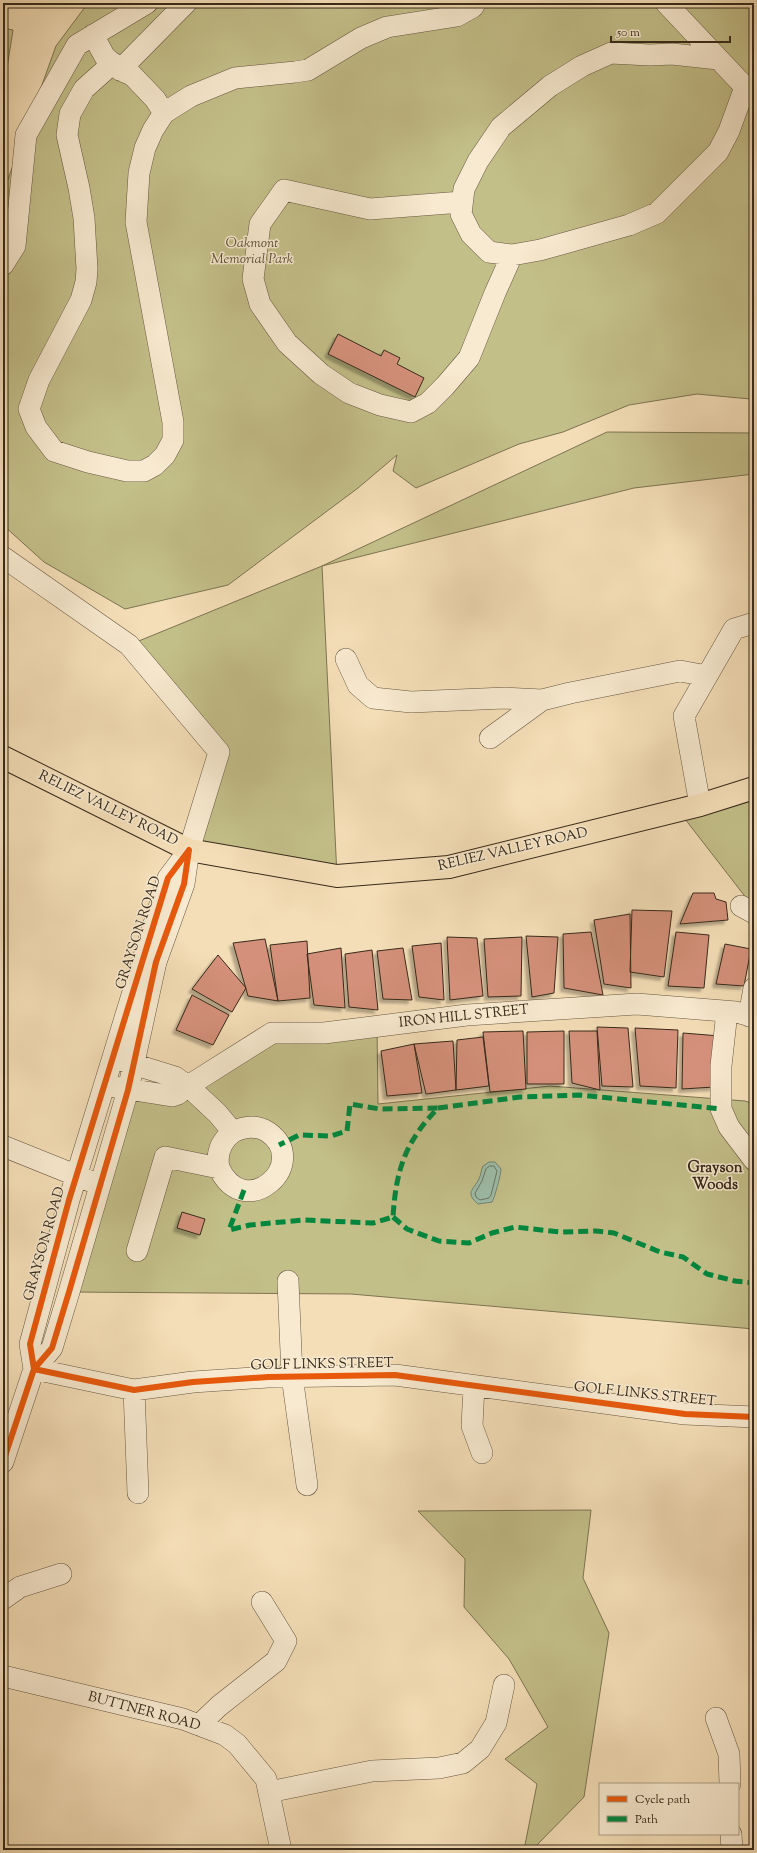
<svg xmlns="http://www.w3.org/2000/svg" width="757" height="1853" viewBox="0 0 757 1853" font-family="'Sorts Mill Goudy',serif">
<defs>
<filter id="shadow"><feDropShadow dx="-3.5" dy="3.5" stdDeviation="1" flood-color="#0004"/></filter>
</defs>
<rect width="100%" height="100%" fill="#f4deb7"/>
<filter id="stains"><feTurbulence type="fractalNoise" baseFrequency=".005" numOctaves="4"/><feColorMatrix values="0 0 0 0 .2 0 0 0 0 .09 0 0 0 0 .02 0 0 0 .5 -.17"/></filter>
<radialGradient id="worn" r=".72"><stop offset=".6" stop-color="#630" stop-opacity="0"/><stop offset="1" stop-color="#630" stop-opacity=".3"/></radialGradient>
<path fill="#c3bf89" stroke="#7d7452" d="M 88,3 L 754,3 L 754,396 L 750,399 L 697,394 L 629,405 L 563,432 L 519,444 L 416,488 L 393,471 L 397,455 L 358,488 L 228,585 L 125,609 L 44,562 L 3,525 L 3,193 L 56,46 Z
M 3,28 L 13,30 L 3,93 Z
M 607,432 L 754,433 L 754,474 L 634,488 L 322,566 L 337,876 L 189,850 L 219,752 L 129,645 L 322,566 Z
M 754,788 L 754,908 L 678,810 Z
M 377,1027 L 378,1104 L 550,1086 L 745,1101 L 754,1104 L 754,1329 L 351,1294 L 69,1292 L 127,1091 L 175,1098 L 272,1033 Z
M 591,1510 L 583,1578 L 609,1633 L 584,1797 L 532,1850 L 524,1850 L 537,1784 L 505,1759 L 548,1727 L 509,1659 L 464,1607 L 465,1559 L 418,1511 Z"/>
<path fill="#9dbda9" stroke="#748270" d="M 489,1162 L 495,1162 L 501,1169 C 501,1174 495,1197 492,1202 L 478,1204 C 465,1193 473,1190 479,1179 C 481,1175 481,1170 483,1166 Z"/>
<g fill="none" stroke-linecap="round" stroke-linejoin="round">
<path stroke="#6a7462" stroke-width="1" d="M 490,1166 L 494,1166 L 497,1171 L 491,1195 L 489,1198 L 480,1200 L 476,1197 L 475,1193 L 482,1181 L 486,1169 Z"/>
</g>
<path fill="#d4907a" stroke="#372a1a" filter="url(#shadow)" d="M 338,334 L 381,356 L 384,350 L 400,358 L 397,364 L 424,378 L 415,397 L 328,354 Z
M 693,893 L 714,893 L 716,899 L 726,902 L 728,920 L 680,924 Z
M 632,910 L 672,911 L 664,977 L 630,972 Z
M 630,914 L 631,988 L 604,984 L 594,920 Z
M 591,932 L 603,995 L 564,988 L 563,934 Z
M 676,932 L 709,935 L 704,988 L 668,986 Z
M 526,936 L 558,937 L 554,993 L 532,997 Z
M 447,937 L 477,938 L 483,996 L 450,1000 Z
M 522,937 L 521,996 L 488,997 L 484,939 Z
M 265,939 L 278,1001 L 248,996 L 233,943 Z
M 307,941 L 310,998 L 278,1001 L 270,945 Z
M 441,943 L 444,1000 L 419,997 L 412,946 Z
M 725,944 L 751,949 L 744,986 L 716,984 Z
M 341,948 L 345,1008 L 314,1005 L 307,954 Z
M 403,948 L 412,1000 L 383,999 L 377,951 Z
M 372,950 L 378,1010 L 349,1007 L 345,954 Z
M 218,955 L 246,988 L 232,1012 L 192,989 Z
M 192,995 L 229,1015 L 213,1045 L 176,1030 Z
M 597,1027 L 628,1028 L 633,1087 L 602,1086 Z
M 635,1028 L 678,1030 L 676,1088 L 640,1086 Z
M 523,1031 L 526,1089 L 490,1092 L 483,1032 Z
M 564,1031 L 564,1084 L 527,1084 L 527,1032 Z
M 569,1031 L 597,1031 L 600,1090 L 572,1083 Z
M 683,1033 L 720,1036 L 714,1087 L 682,1089 Z
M 483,1037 L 489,1086 L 456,1090 L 457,1040 Z
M 453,1041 L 456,1090 L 426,1094 L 414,1044 Z
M 414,1044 L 422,1093 L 387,1096 L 381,1051 Z
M 182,1212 L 205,1219 L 200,1235 L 177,1228 Z"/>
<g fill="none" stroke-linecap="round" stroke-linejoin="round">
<defs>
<path id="minor" d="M 666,3 L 745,87 L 754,94
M 93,35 L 105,57 L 120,70 L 132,75 L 155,99 L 164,113
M 718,59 L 672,54 L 650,55 L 611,53 L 582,66 L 550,86 L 501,127 L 478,161 L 464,189 L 461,214 L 471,234 L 489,252 L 512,255 L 540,250 L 629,225 L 657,213 L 718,152 L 729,131 L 745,87
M 113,63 L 84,89 L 70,114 L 67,135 L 79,188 L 84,218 L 87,269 L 86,282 L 81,300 L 39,380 L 29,409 L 36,427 L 54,451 L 88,462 L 127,471 L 144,471 L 155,465 L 165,455 L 173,440 L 173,422 L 136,222 L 139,173 L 145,148 L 153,130 L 164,113 L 191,96 L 235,78 L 295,72 L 308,70 L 361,38 L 387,27 L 457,16 L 473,7 L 475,3
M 120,70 L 186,3
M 462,202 L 370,209 L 284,190 L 260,224 L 253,279 L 260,304 L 287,343 L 321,374 L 349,393 L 380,405 L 411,412 L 428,403 L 445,386 L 469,358 L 495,293 L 512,255
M 3,265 L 15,246 L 26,135 L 77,45 L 147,3
M 3,557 L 129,645 L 219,752 L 189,850 L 184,884 L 156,962 L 128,1090 L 69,1292 L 52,1348 L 34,1369 L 30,1344 L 69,1200 L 168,878 L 189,850
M 346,659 L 358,685 L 373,698 L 411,702 L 505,698 L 542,700 L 570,693 L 680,671 L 707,676
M 490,738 L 542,700
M 700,805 L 684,716 L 734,629 L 754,623
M 741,906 L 754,913
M 727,1012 L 721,1066 L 721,1109 L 729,1127 L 754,1160
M 749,1016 L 754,988
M 115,1087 L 172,1096 L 178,1094 L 188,1086 L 175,1077 L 120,1060
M 3,1146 L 90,1181
M 219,1168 C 216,1153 221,1141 233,1132
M 137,1251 L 165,1157 L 219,1168 C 245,1224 312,1163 268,1132 C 257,1125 245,1126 233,1132 L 217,1113 L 188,1086 L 272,1033 L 324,1033 L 467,1015 L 637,1004 L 736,1012 L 754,1017
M 288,1281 L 292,1376 L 307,1485
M 474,1386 L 472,1426 L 482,1453
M 134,1390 L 138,1493
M 3,1462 L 34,1369 L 134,1390 L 193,1382 L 268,1377 L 395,1375 L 685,1414 L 754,1417
M 3,1599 L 20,1587 L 61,1574
M 3,1676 L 183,1719 L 225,1735 L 237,1744 L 266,1779 L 281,1850
M 716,1718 L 729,1754 L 730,1784
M 199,1725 L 219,1706 L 276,1661 L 286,1641 L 262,1602
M 269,1792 L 372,1771 L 439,1768 L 463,1763 L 480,1749 L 496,1723 L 504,1685
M 731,1834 L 732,1850"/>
<path id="major" d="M 3,757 L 189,850 L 337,876 L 449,867 L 700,805 L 754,788"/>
</defs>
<use href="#minor" stroke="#665741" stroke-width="22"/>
<use href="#major" stroke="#372a1a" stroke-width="24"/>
<use href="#minor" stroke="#f8ead0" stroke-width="21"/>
<use href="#major" stroke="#f4deb7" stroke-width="22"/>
<path stroke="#00873e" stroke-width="5" stroke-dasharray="10 5" stroke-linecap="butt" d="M 438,1108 L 520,1097 L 580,1095 L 721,1109
M 244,1190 L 229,1230 L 250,1225 L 303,1220 L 373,1223 L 393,1217 C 396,1170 405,1142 438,1108 L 380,1109 L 350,1104 L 347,1131 L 331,1136 L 299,1135 L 279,1145
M 393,1217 L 407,1229 L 439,1241 L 469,1243 L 492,1233 L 515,1227 L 560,1232 L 596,1231 L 614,1233 L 660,1252 L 683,1257 L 707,1274 L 735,1281 L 754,1283"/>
<defs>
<path id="cycleway" d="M 189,850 L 184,884 L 156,962 L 128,1090 L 69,1292 L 52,1348 L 34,1369 L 30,1344 L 69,1200 L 168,878 Z
M 3,1462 L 34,1369 L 134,1390 L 193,1382 L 268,1377 L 395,1375 L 685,1414 L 754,1417"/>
</defs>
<use href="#cycleway" stroke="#f8ead0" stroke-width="8"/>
<use href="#cycleway" stroke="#e8590c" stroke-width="6"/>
</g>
<g text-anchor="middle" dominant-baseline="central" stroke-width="3" stroke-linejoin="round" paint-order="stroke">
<g font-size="14" font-style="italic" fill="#5a4f36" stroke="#f8ead0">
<text x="252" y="244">Oakmont<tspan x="252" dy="16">Memorial Park</tspan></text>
</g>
<g font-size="14" fill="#372a1a" stroke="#f8ead0">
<text transform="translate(108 809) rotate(26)">RELIEZ VALLEY ROAD</text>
<text transform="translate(513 850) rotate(-13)">RELIEZ VALLEY ROAD</text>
<text transform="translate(139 933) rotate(-72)">GRAYSON ROAD</text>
<text transform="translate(464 1017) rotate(-6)">IRON HILL STREET</text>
<text transform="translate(45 1244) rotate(-74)">GRAYSON ROAD</text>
<text transform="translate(322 1365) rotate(-1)">GOLF LINKS STREET</text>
<text transform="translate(645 1395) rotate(6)">GOLF LINKS STREET</text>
<text transform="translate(144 1712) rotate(15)">BUTTNER ROAD</text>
</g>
<g font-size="15" font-weight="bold" fill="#372a1a" stroke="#f8ead0">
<text x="715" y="1168">Grayson<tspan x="715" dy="17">Woods</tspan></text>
</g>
</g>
<rect width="757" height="1853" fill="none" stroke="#f4deb7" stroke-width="16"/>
<rect x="4" y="4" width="749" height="1845" fill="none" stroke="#372a1a" stroke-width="2"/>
<rect x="8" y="8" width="741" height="1837" fill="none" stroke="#372a1a"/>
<rect x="599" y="1783" width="140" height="52" fill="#f8ead0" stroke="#ab9d87"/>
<rect x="607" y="1796" width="20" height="6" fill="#e8590c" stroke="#ab9d87"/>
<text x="635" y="1803" font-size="12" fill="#372a1a">Cycle path</text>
<rect x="607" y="1816" width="20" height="6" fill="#00873e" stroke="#ab9d87"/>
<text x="635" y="1823" font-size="12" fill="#372a1a">Path</text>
<path d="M611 36v6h119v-6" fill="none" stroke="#372a1a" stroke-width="2"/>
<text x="617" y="36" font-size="12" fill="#372a1a" stroke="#f8ead0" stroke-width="3" paint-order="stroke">50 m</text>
<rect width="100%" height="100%" filter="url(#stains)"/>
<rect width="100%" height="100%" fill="url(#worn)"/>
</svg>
